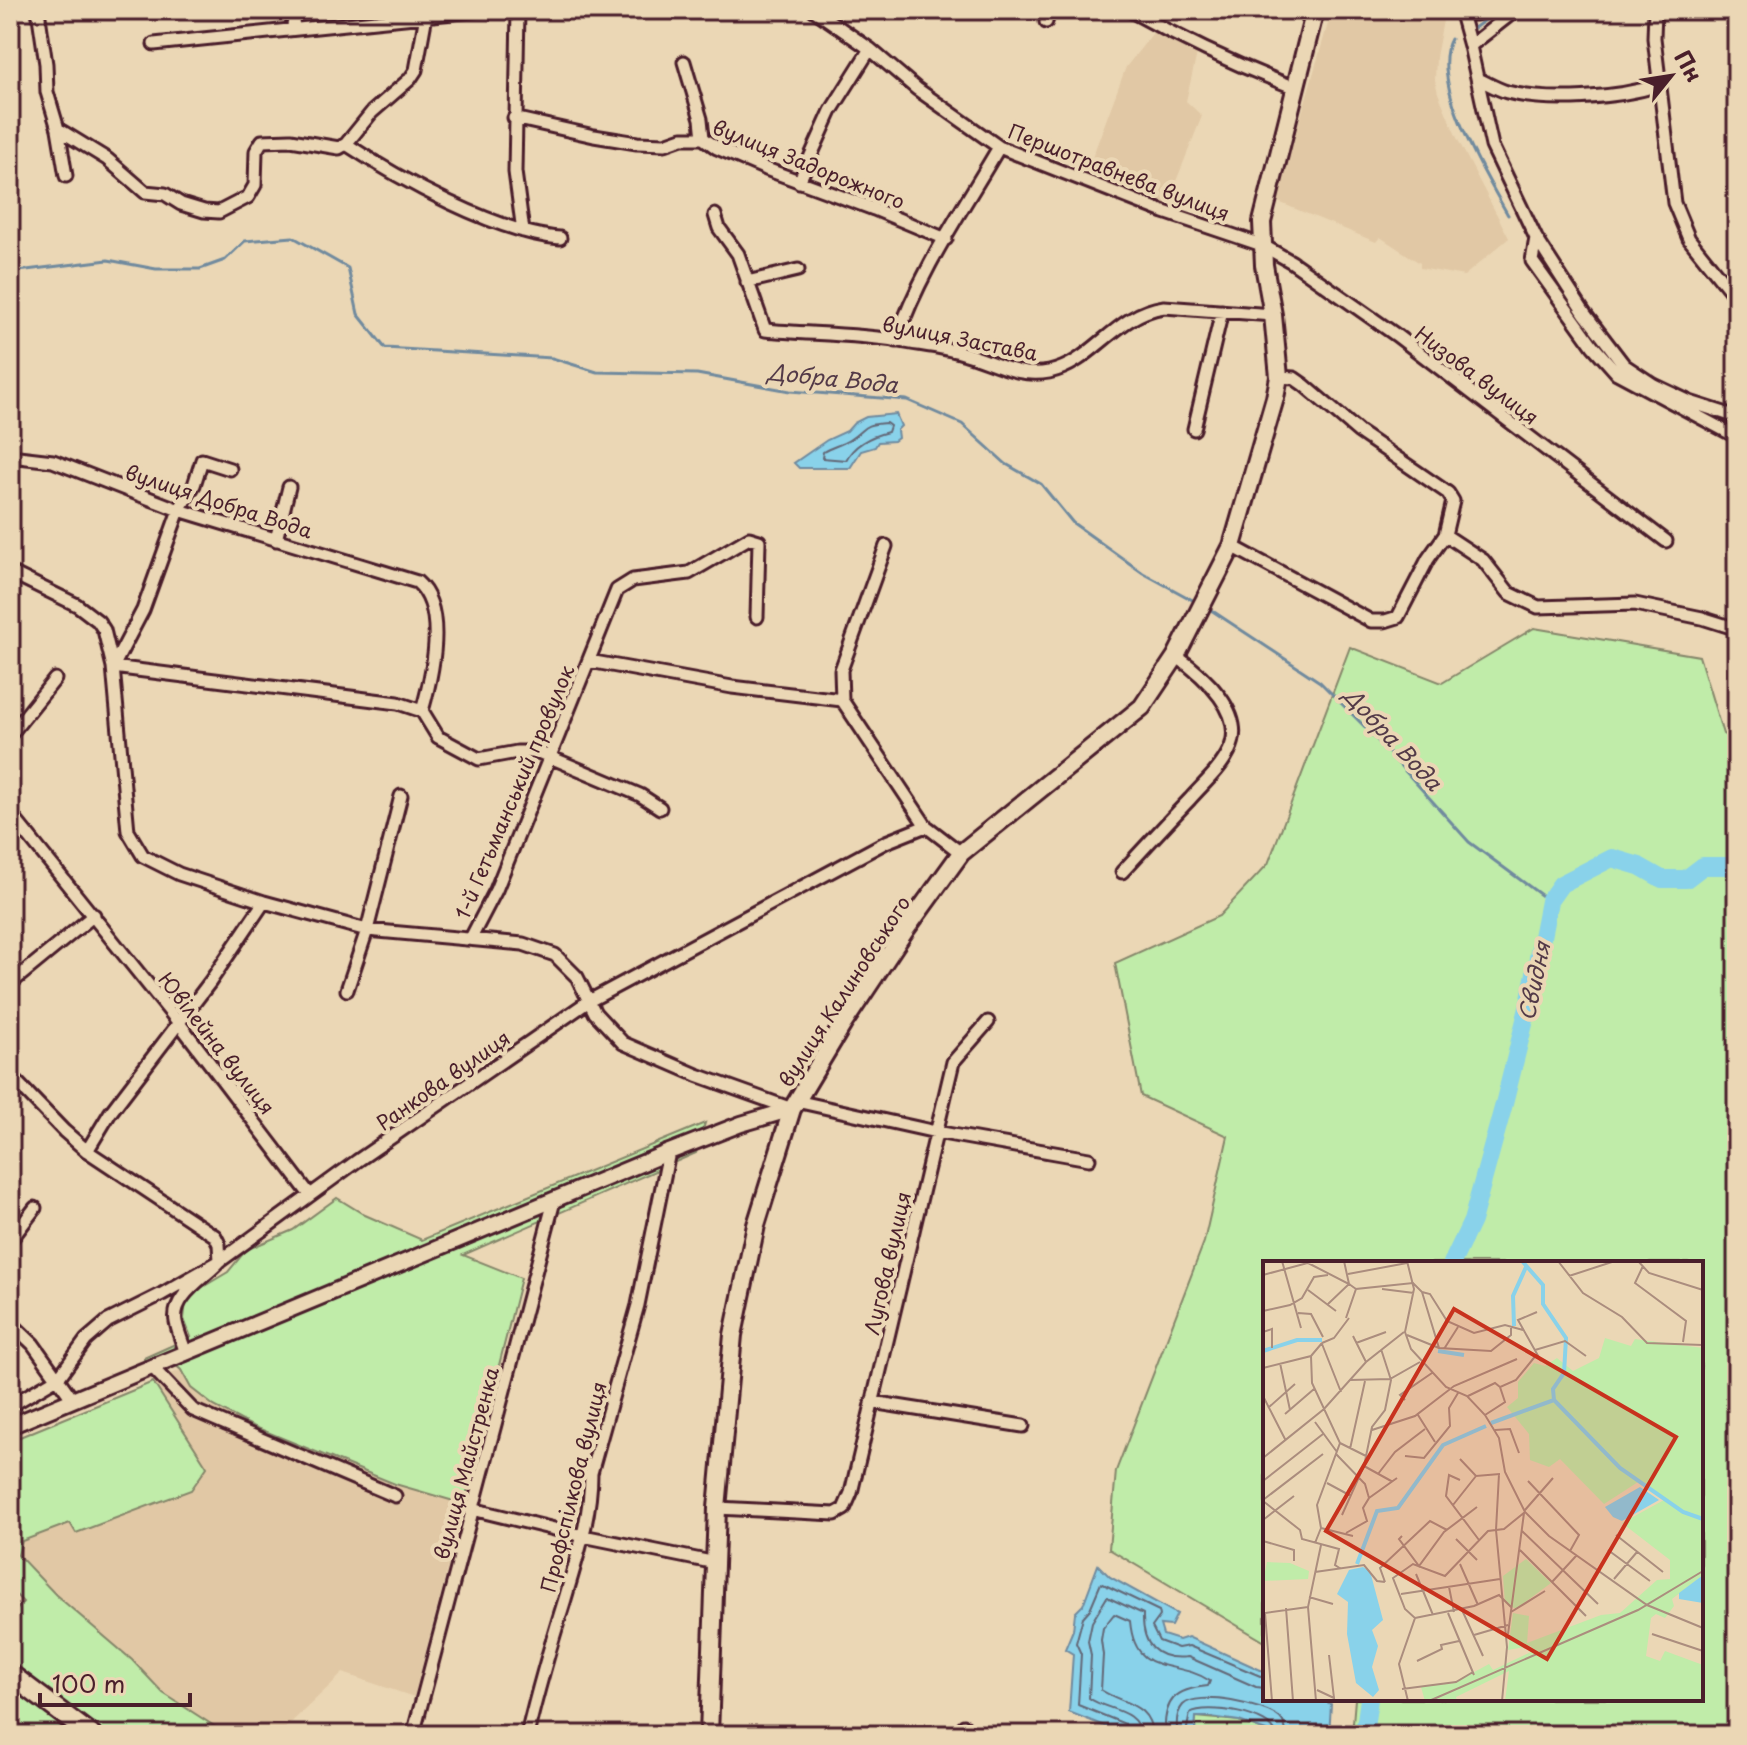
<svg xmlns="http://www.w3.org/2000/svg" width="1747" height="1745" viewBox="0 0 1747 1745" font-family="'Playpen Sans',sans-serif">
<rect width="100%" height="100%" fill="#ebd7b5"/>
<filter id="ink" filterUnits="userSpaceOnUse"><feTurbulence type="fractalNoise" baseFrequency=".0125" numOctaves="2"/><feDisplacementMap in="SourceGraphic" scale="16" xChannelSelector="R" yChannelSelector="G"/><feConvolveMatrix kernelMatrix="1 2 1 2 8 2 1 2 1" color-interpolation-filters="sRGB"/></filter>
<g filter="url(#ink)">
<path fill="#e1c8a5" d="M 1332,10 L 1445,10 L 1436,57 L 1435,80 L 1438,93 L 1457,138 L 1509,238 L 1464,276 L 1420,268 L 1420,263 L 1380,237 L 1376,242 L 1276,201 Z
M 1156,29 L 1198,49 L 1186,101 L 1202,116 L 1167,204 L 1086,174 L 1126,67 Z
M 181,1370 L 191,1388 L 214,1406 L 250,1425 L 395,1484 L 464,1504 L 414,1697 L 343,1673 L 278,1735 L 228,1735 L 163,1693 L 132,1660 L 56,1595 L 17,1555 L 22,1541 L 10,1441 Z"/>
<path fill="#c0eca9" stroke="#85866a" stroke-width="2" d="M 1534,628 L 1699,656 L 1723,734 L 1737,741 L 1737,1735 L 1352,1735 L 1355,1699 L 1701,1699 L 1701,1263 L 1265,1263 L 1265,1642 L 1109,1549 L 1116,1471 L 1204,1242 L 1228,1136 L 1141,1096 L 1115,963 L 1219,916 L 1268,864 L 1350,647 L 1442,683 Z
M 705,1123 L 696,1153 L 463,1255 L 521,1278 L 464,1504 L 395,1484 L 250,1425 L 214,1406 L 191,1388 L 181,1370 L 172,1362 L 144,1366 L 144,1358 L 191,1337 L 184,1319 L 186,1301 L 191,1294 L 228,1272 L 246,1250 L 293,1230 L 337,1198 L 365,1215 L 422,1240 Z
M 153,1382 L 207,1467 L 191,1490 L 76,1533 L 70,1523 L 22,1541 L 18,1555 L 56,1595 L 132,1660 L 163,1693 L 228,1735 L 10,1735 L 10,1618 L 23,1602 L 10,1589 L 10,1441 Z
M 1196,1717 L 1239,1721 L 1277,1735 L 1203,1735 L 1195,1730 Z"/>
<path fill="#89d2ea" stroke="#708a9e" stroke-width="2" d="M 896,414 L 901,426 L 897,430 L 898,438 L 894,441 L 878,442 L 875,447 L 861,451 L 850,468 L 799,468 L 794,463 L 827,440 L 847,431 L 854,423 L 866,417 Z
M 1098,1565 L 1110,1577 L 1177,1614 L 1171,1626 L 1160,1625 L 1163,1635 L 1179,1640 L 1188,1637 L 1265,1672 L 1265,1699 L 1320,1699 L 1331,1704 L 1329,1735 L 1277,1735 L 1239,1721 L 1211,1717 L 1196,1717 L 1195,1730 L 1203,1735 L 1127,1735 L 1069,1712 L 1073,1654 L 1065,1649 L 1073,1630 L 1075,1613 L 1083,1605 Z"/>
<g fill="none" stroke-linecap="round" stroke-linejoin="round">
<path stroke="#636777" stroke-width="2" d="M 886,423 L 890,426 L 888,432 C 871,436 855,443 846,460 L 822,458 L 823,452 C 831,447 841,445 849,440 C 868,428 859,425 886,423 Z
M 1130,1735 L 1125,1724 L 1078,1705 L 1081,1654 L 1076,1643 L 1083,1617 L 1090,1609 L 1101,1583 L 1159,1611 L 1160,1616 L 1152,1627 L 1159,1641 L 1178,1648 L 1189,1646 L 1265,1678
M 1140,1735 C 1138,1708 1106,1711 1089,1698 L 1091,1655 L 1088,1641 L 1092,1622 L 1107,1597 L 1143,1614 C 1142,1644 1155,1661 1188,1657 L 1256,1687 L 1265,1688
M 1152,1735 C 1151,1703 1122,1704 1101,1690 L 1103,1655 L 1101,1640 L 1103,1628 L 1114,1614 L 1130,1621 C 1135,1679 1176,1658 1210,1681 L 1208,1686 C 1175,1689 1163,1700 1165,1735
M 1178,1735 C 1176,1725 1176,1713 1183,1705 C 1198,1690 1265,1705 1280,1718 C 1285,1723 1286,1728 1286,1735
M 1189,1735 L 1187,1728 L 1190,1713 C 1206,1703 1274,1714 1276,1735"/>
<path stroke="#708a9e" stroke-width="3" d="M 1470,31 L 1499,10
M 1451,39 C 1428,81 1487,178 1508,215
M 10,272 L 108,260 L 156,269 L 200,269 L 225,260 L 245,241 L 293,237 L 348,268 L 358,314 L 385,348 L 552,358 L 597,372 L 697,374 L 790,391 L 907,400 L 962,424 L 1006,464 L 1041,484 L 1073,523 L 1143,573 L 1198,603
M 1699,411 L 1737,424
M 1208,608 L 1320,682 L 1371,733 L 1469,842 L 1549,901"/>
<path stroke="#89d2ea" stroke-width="18" d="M 1452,1263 L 1472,1221 L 1504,1104 L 1529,1004 L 1549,901 L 1561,884 L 1612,858 L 1639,866 L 1662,879 L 1686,879 L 1703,866 L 1737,866
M 1364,1735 L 1369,1699"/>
<defs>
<path id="minor" d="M 38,10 L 46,64 L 47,92 L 58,129 L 66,176
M 518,10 L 515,172 L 523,231
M 814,10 L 870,49 L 917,89 L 999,147 L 1164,212 L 1262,245 L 1292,262 L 1396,335 L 1666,541
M 1129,10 C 1183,40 1238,66 1296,88
M 1460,10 L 1470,46
M 1516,10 L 1470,46 L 1492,146 L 1536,238 L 1585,314 L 1624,365 L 1654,385 L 1690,402 L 1737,417
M 1655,10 L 1654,38 L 1674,203 L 1689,239 L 1737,299
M 1461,13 L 1476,14 L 1488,10
M 1046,22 L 1049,10
M 293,28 L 294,10
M 154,44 L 482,10
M 684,62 L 701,119 L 703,138
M 1478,79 C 1487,83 1497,89 1507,92 C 1549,103 1618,98 1659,85
M 514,118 L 594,136 L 637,143 L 665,144 L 682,138 L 703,138 L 717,148 L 766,169 L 874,209 L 946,239
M 58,129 L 107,159 L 145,192 L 165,194 L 181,204 L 204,211 L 219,212 L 248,197 L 255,185 L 256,151 L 262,141 L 291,140 L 339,148 L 346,144 L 372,112 L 410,79 L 416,70 L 427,10
M 346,144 C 399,179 497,233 560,238
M 799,182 L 831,111 L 870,49
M 715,215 L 719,228 L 738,254 L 765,330 C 809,334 856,334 900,341 C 921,345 945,347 966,354 C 994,362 1018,378 1049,372 C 1093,363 1115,314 1164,307 L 1273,315
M 1536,238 L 1532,261 L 1593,346 L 1617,373 L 1737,437
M 747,282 L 798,270
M 896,341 C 919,272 963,209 999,147
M 1279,377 L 1294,378 L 1304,385 L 1359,432 L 1448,493 L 1453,501 L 1445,535
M 1194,429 L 1222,311
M 10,456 L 53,461 L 179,510 L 417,582 C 448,609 432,676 422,711
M 230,469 L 202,460 L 194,485 L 179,510 L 143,610 L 113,667 L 398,703 L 422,711 L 438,737 L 479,759 L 517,752 L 538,752 L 640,795 L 660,808
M 276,540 L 289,487
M 886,546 L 841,670 L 842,700 L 926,826 L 961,853
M 1232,546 L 1371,621 L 1385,621 L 1398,617 L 1428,559 L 1445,535 L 1483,560 L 1509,593 L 1538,607 L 1635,604 L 1702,618 L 1737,629
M 10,572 L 77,605 L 98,621 L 104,630 L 113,667 L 128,831 L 143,856 L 179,874 L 264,902 L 367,930 L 523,944 L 555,955 L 577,977 L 595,1013 L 623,1043 L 697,1075 L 792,1109
M 589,661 L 732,687 L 842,700
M 10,735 L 55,679
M 10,813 L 179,1023 L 310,1195
M 1122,872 C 1145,847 1167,823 1190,799 C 1203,784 1220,770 1229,751 C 1248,714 1203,675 1176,656
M 471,938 L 496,890 L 617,590 L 633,580 L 689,573 L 749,538 L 759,541 L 757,617
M 10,984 L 94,915
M 347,990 L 367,930 L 401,796
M 10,1075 L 64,1131 L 87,1151 L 215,1236 L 219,1244 L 220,1261 C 205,1278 171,1296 176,1322 C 178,1333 183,1343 186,1354
M 796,1101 L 936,1132 L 1089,1159
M 87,1151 L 110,1113 L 210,982 L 264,902
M 10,1241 L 35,1208
M 10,1322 L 33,1344 L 73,1400
M 152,1367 L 193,1410 L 395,1496
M 872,1402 L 1023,1426
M 10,1406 L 59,1377 L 86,1340 L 108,1321 L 162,1294 L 220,1261 L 357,1161 L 589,1001 L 886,842 L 926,826
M 717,1508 L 835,1514 L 844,1509 L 851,1493 L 953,1062 L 988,1022
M 472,1509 L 583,1536 L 716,1563
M 413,1735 L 554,1201
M 527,1735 C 538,1689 551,1644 565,1599 C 577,1557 591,1517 591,1473 L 638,1305 L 669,1152
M 852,1735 L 852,1733
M 962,1735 L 964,1726"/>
<path id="tertiary" d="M 10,1426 L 669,1152 L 741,1124 L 792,1109"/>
<path id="secondary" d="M 709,1735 L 717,1508 L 733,1335 L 756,1225 L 792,1109 L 843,1024 L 906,929 L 961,853 L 1142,707 L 1176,656 L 1232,546 L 1275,398 L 1279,377 L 1273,315 L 1264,265 L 1262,222 L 1315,10"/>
<path id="trunk" d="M 10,1674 L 91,1735"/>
</defs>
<use href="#minor" stroke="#4a1f2b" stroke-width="17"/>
<use href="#tertiary" stroke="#4a1f2b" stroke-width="20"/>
<use href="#secondary" stroke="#4a1f2b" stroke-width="22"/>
<use href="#trunk" stroke="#4a1f2b" stroke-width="24"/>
<use href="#minor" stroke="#ebd7b5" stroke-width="11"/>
<use href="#tertiary" stroke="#ebd7b5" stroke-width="14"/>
<use href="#secondary" stroke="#ebd7b5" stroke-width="16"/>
<use href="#trunk" stroke="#ebd7b5" stroke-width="18"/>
</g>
</g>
<g text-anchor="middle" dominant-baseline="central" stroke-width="8" stroke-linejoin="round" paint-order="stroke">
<g font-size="20" fill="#4a1f2b" stroke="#ebd7b5">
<text transform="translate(809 164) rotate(22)">вулиця Задорожного</text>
<text transform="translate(1119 172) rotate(21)">Першотравнева вулиця</text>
<text transform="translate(960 338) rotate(11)">вулиця Застава</text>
<text transform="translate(1477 375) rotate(37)">Низова вулиця</text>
<text transform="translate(219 501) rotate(18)">вулиця Добра Вода</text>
<text transform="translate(514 792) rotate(-67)">1-й Гетьманський провулок</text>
<text transform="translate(844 991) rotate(-57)">вулиця Калиновського</text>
<text transform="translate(217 1043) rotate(52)">Ювілейна вулиця</text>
<text transform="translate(443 1080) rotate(-35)">Ранкова вулиця</text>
<text transform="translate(887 1263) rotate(-77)">Лугова вулиця</text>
<text transform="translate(466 1463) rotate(-75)">вулиця Майстренка</text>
<text transform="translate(573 1487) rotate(-76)">Профспілкова вулиця</text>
</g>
<g font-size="22" font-style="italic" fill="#533a48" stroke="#ebd7b5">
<text transform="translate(833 377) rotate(6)">Добра Вода</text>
<text transform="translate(1394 738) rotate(47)">Добра Вода</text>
<text transform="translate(1533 981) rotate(-78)">Свидня</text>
</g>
</g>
<g transform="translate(1263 1261)">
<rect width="440" height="440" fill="#ebd7b5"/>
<path d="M 342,77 L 368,85 L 372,78 L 440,87 L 440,314 L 409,338 L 411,345 L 402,357 L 393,353 L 388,357 L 383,395 L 397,400 L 402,390 L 440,404 L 440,440 L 242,440 L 246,410 L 193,436 L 194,440 L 162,440 L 158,426 L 191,422 L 226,403 L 230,409 L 270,390 L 268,385 L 245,389 L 250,352 L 266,355 L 264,382 L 338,354 L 357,352 L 394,319 L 407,318 L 407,299 L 359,262 L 401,239 L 375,221 L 341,243 L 297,198 L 286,206 L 267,199 L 266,173 L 244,146 L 255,137 L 255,121 L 271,102 L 282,105 L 294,97 L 310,110 L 336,97 ZM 263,298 L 288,322 L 253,348 L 242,342 L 240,315 ZM 4,301 L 27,302 L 46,310 L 45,318 L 0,320 Z" fill="#c0eca9"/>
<path d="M 377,226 L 396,239 L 359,260 L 350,256 L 342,246 ZM 100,306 L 107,310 L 120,359 L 109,369 L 115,385 L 109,406 L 116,429 L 110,436 L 93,422 L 84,373 L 85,341 L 74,333 L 86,309 ZM 440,314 L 440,342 L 416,338 L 416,332 Z" fill="#89d2ea"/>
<path fill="none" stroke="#89d2ea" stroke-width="4" d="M 259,0 L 280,24 L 280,43 L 303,77 L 301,112 L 290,128 L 291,139 L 357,207 L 420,251 L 440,258M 251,65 L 250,35 L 263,6M 0,90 L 34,79 L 59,79M 175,90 L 201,94M 228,162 L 291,139M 94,303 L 114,250 L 135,247 L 180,184 L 223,165"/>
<path fill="none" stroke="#ab8d7e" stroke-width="2" d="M 19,0 L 38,67M 81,0 L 86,23 L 93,28M 144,0 L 151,28 L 142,71 L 148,88 L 183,126 L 204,135 L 222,154 L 236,177 L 242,211 L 262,251 L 286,275 L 384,344 L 440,367M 295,0 L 320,32 L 359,56 L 384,82 L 440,84M 375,0 L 386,12 L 440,29M 45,2 L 86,23 L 65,43M 380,5 L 372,22 L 423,60 L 420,81M 85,13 L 144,2M 0,14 L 52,0M 306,15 L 352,0M 119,28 L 151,32M 45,29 L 73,50M 159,31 L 167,33 L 184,60 L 211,72 L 242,64 L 260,69M 0,50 L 27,44 L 39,37 L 51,16 L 65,14M 274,51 L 255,59 L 278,100M 35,52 L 48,53 L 60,76M 83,57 L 93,28 L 150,22 L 159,31 L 176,87 L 228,90 L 248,74 L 248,67M 0,71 L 9,68 L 9,87M 144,74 L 176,87M 90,75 L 103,101M 59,82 L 71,77 L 86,57M 93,82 L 123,71M 59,83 L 78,131M 181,88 L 195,66M 272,89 L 302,80 L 323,95M 48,95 L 49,122 L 77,182 L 54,244 L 58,267 L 52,282M 17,102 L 27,149M 0,107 L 48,95 L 59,82M 87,119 L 127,118 L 157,101M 0,135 L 22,178M 205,135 L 232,122 L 237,126M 142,139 L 137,134 L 169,112M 5,147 L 32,123M 22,153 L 51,128M 155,154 L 172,181M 222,154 L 242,141 L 237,126 L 253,119 L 274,93M 52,161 L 74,191M 109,169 L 152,155 L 191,125 L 254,98M 232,169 L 247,168 L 256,192M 77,182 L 103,195M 87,188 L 102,120M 73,193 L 102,223 L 106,237 L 100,247 L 104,260 L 83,272M 142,195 L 161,197 L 187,165 L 186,147 L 195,132M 0,197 L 61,148 L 103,101 L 141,71M 197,198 L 213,215 L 237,213M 101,205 L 130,221M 115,213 L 132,191 L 162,168M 236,213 L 233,269 L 244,386 L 239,440M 197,219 L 186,214 L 183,235 L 216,279M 0,220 L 60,173M 265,220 L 316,274 L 307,290M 64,222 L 88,235M 106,237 L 134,217M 0,239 L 60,193M 0,240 L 37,269 L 39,278 L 76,288 L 72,304 L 78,308M 190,244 L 213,215M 262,249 L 290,217M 79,254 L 101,205 L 109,166 L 122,149 L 128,119 L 118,88M 0,259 L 31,235M 58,267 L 90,275M 259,270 L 335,343M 353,274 L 400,311M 139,275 L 136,278 L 156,305 L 181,271 L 214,246M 193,278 L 214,299M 0,280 L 31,289 L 31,300M 257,289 L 323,355M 345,289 L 387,320M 197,303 L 215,344M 52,311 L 101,304 L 114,320 L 122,321M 153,313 L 170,354M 351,318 L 374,291M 122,321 L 117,307 L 167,260 L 184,269M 289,321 L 313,295M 186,326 L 191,351M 138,333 L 237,318M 46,336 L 70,343M 23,347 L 30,440M 199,349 L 220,395M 248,351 L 282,330M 185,352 L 211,414M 152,357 L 211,345 L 236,334 L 248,346M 245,373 L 261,252M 389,373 L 440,390M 211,374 L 245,364M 154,400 L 179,388 L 178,384 L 196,380M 139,428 L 193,421 L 210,411M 54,429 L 71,437 L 66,394M 9,440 L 2,352 L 45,346M 53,440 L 45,346 L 58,284M 145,440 L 136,403 L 152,357 L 142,348 L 130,317 L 150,303 L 182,315 L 225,270 L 241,268 L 262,251M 166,440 L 375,349 L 440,310"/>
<path fill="#c8321e" fill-opacity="0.15" stroke="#c8321e" stroke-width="4" d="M 191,48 L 413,176 L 284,398 L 63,270 Z"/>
<rect width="440" height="440" fill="none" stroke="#4a1f2b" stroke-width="4"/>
</g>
<rect width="1747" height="1745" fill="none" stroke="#ebd7b5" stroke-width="40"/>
<rect x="20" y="20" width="1707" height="1705" fill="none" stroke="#4a1f2b" stroke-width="3" filter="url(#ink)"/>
<g transform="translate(1671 76) rotate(60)" stroke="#ebd7b5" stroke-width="6" paint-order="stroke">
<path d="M0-6L14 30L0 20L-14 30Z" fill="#4a1f2b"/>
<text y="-12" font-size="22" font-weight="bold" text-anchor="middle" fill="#4a1f2b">Пн</text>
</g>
<path d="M40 1693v12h150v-12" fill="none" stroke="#4a1f2b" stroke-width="4"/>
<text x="52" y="1693" font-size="24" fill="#4a1f2b" stroke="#ebd7b5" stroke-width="6" paint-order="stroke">100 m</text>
</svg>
